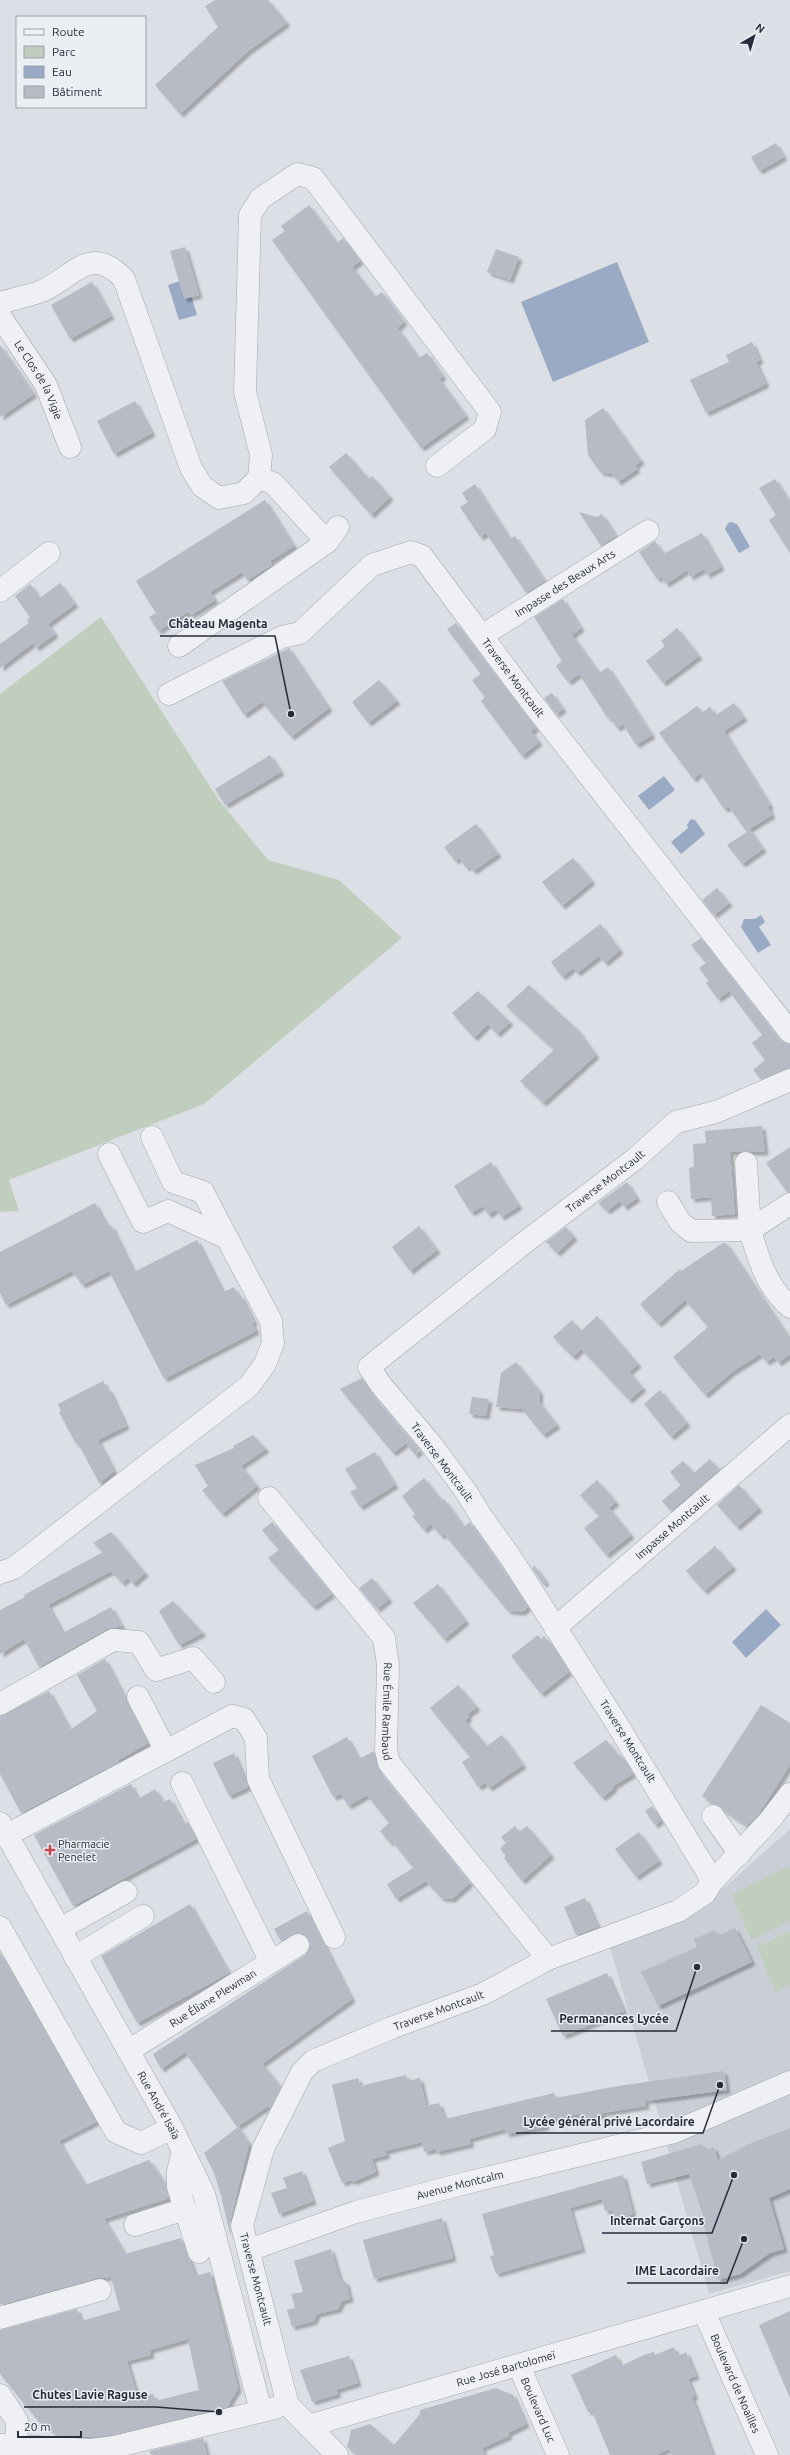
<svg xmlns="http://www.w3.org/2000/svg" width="790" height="2455" viewBox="0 0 790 2455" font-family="Ubuntu,sans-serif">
<defs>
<filter id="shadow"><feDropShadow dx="3.5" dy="3.5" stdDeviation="1" flood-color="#0004"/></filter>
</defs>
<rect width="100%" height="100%" fill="#dcdfe5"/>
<path fill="#caced6" d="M 790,1829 L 790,2271 L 709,2294 L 667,2147 L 674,2142 L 673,2126 L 668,2121 L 660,2120 L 609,1944 L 683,1918 L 726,1886 Z"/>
<path fill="#c0cfbd" d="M 101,617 L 218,799 L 268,860 L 339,880 L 402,938 L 204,1104 L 9,1180 L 19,1211 L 0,1212 L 0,694 Z
M 790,1866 L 790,1921 L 751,1940 L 732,1895 Z
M 790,1931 L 790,1985 L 776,1992 L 757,1947 Z"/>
<path fill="#98aac4" d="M 617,262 L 649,342 L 553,382 L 521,302 Z
M 186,279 L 197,315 L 179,320 L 168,285 Z
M 731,522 L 737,524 L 750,547 L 739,553 L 725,529 L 728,523 Z
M 664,776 L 675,790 L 649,810 L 638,796 Z
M 691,819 L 695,820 L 705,834 L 681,854 L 671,842 L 688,828 L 687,825 Z
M 761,915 L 765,922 L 759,927 L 771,945 L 758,953 L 741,927 L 744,919 L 755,919 Z
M 766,1609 L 781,1625 L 746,1658 L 732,1642 Z"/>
<path fill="#b6bbc5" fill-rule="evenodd" filter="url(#shadow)" d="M 215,0 L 268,0 L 287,23 L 248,51 L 180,114 L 155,85 L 218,27 L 205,6 Z
M 776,143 L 784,157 L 759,171 L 751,157 Z
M 309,205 L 337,243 L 343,238 L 348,245 L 360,261 L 352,267 L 375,297 L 382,292 L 404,322 L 397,328 L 419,358 L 427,353 L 443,376 L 439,379 L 466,416 L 421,448 L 272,240 L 285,231 L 281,226 Z
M 185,247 L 199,295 L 184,299 L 170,251 Z
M 496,249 L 519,257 L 510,280 L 487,272 Z
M 92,282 L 111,316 L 70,339 L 51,305 Z
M 752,342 L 760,360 L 756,362 L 766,384 L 706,413 L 690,380 L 729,362 L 726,355 Z
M 0,345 L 34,394 L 0,417 Z
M 135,401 L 152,433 L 114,454 L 97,421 Z
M 603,408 L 641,461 L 635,466 L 637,469 L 618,482 L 612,474 L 600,472 L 588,455 L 585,420 Z
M 346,453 L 369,479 L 372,476 L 390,497 L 371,515 L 329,467 Z
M 775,479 L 790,503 L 790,553 L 769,520 L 776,515 L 759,488 Z
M 475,484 L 510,539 L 515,536 L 545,581 L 526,593 L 486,533 L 480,537 L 460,507 L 468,502 L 462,493 Z
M 265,500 L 294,546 L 270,561 L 272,565 L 247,580 L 242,572 L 210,592 L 215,600 L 191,615 L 188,612 L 158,631 L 149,617 L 156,613 L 136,581 Z
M 579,512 L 597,517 L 602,514 L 616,536 L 601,546 Z
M 702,533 L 721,567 L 707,575 L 704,569 L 690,577 L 687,570 L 666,584 L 661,577 L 657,579 L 639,552 L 655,541 L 663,554 Z
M 60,583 L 75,604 L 48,624 L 55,634 L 36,648 L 33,643 L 0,668 L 0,644 L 29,623 L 27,620 L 30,617 L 15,596 L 30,584 L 40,598 Z
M 563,599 L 581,628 L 572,635 L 599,673 L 608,667 L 652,735 L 636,745 L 623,724 L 617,728 L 610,718 L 607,717 L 579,674 L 568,682 L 556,666 L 562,661 L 534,617 Z
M 456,623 L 536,728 L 531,731 L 539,742 L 522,756 L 481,701 L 485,697 L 472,680 L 481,674 L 447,629 Z
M 677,628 L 699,656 L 663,683 L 646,661 L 665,646 L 661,641 Z
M 289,648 L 329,708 L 291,737 L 262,702 L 244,715 L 222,681 Z
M 379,680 L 397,701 L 368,723 L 352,702 Z
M 552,693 L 563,709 L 556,714 L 544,698 Z
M 734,703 L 744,718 L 724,731 L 770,805 L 768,807 L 772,815 L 746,831 L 729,807 L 724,809 L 700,773 L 693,779 L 659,733 L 697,706 L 703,712 L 710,707 L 716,715 Z
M 270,755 L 281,772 L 225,805 L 215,789 Z
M 476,824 L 498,854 L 473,871 L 469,866 L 466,868 L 459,858 L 455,861 L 444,847 Z
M 750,830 L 763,849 L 742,864 L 727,845 Z
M 573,858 L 592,881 L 562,906 L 542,882 Z
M 717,888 L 729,903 L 714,915 L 702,900 Z
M 600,924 L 620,950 L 605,963 L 599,956 L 577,973 L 573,968 L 562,977 L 551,962 Z
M 701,938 L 780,1040 L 790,1044 L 790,1068 L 761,1079 L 753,1070 L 765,1060 L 752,1043 L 762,1035 L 729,991 L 718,999 L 706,983 L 709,981 L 699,968 L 706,963 L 691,945 Z
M 529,985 L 578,1030 L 596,1055 L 543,1103 L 520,1081 L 554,1050 L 506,1006 Z
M 478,991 L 510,1022 L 497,1034 L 488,1024 L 474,1038 L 452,1013 Z
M 762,1126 L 765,1152 L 730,1152 L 735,1214 L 712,1216 L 711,1197 L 691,1199 L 689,1168 L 694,1167 L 693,1144 L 706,1143 L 705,1131 Z
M 790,1147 L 790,1192 L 787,1192 L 766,1163 Z
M 491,1162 L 519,1206 L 501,1217 L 496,1209 L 488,1215 L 483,1206 L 471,1213 L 454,1186 Z
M 627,1182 L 637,1198 L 624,1207 L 620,1201 L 607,1211 L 598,1203 Z
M 95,1203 L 103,1218 L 109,1226 L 111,1225 L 134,1272 L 197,1240 L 223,1292 L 234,1287 L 238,1296 L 240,1294 L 254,1322 L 252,1323 L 256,1331 L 164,1379 L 109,1271 L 82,1285 L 72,1271 L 6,1305 L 0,1293 L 0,1252 Z
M 419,1226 L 437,1250 L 410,1271 L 392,1247 Z
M 566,1227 L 574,1237 L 557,1253 L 546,1242 Z
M 723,1243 L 726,1243 L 790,1339 L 790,1354 L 778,1363 L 774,1357 L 766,1362 L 760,1354 L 732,1372 L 705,1395 L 673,1357 L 708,1327 L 685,1300 L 658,1324 L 640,1304 L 680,1269 L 681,1271 Z
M 597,1316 L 638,1364 L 629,1372 L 643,1388 L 629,1400 L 581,1349 L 573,1357 L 553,1337 L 572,1320 L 581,1331 Z
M 516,1362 L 540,1392 L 539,1402 L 557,1425 L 543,1435 L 522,1409 L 496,1407 L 501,1373 Z
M 362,1378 L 371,1393 L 420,1451 L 415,1455 L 406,1443 L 393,1453 L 340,1389 Z
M 103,1381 L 107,1389 L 109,1389 L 126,1426 L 98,1440 L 114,1471 L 99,1483 L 78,1443 L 76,1444 L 59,1412 L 61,1411 L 58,1404 Z
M 660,1390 L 687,1423 L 671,1437 L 644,1404 Z
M 472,1397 L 489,1399 L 486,1416 L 469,1414 Z
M 253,1435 L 266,1449 L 241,1466 L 257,1486 L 222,1514 L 202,1490 L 208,1486 L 195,1465 L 234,1448 L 233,1446 Z
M 375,1452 L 395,1485 L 360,1507 L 350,1492 L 357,1488 L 345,1469 Z
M 710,1459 L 718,1469 L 724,1466 L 671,1511 L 662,1501 L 681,1485 L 670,1472 L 683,1461 L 694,1473 Z
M 424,1478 L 442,1501 L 444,1499 L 464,1527 L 470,1522 L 528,1607 L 522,1612 L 508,1611 L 444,1534 L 441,1536 L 431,1524 L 424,1530 L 412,1516 L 415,1514 L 402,1496 Z
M 597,1480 L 616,1502 L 606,1510 L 609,1508 L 631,1535 L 606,1555 L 584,1528 L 599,1516 L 580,1495 Z
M 739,1485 L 759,1508 L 737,1527 L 717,1505 Z
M 272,1522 L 332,1594 L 313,1607 L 268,1558 L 279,1550 L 262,1530 Z
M 111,1532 L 145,1573 L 133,1584 L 128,1578 L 122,1583 L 111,1571 L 48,1605 L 63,1633 L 111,1607 L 122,1626 L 107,1629 L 39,1667 L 24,1639 L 0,1654 L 0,1610 L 25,1597 L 24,1595 L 103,1552 L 93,1543 Z
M 715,1546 L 733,1567 L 704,1591 L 686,1571 Z
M 535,1566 L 546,1582 L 543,1584 L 532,1568 Z
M 372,1578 L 389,1599 L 377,1609 L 359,1588 Z
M 438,1584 L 466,1621 L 444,1639 L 413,1603 Z
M 173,1601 L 203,1633 L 179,1645 L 159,1611 Z
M 538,1635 L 541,1639 L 544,1636 L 553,1647 L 569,1672 L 541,1694 L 511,1656 Z
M 105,1659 L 148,1743 L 118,1760 L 119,1762 L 21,1813 L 0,1774 L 0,1716 L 49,1691 L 70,1730 L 97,1711 L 77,1675 Z
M 458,1685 L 477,1707 L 467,1715 L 469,1717 L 465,1721 L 487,1746 L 502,1735 L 523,1765 L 489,1788 L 485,1783 L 478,1787 L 462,1762 L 470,1757 L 430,1708 Z
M 761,1705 L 790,1723 L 790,1765 L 758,1815 L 747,1826 L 702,1796 Z
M 347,1737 L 359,1759 L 374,1751 L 379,1771 L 470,1883 L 452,1899 L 441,1898 L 426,1881 L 396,1899 L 387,1884 L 413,1868 L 392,1841 L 390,1843 L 380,1831 L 389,1823 L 367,1795 L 348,1806 L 341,1794 L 333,1797 L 312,1756 Z
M 606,1740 L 620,1757 L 622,1756 L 633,1774 L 613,1786 L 614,1788 L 602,1798 L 573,1763 Z
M 234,1753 L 248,1787 L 229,1796 L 213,1763 Z
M 131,1784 L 138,1799 L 155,1789 L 163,1802 L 170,1799 L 184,1824 L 188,1822 L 196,1839 L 73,1906 L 34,1835 Z
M 652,1806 L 661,1820 L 655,1825 L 645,1811 Z
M 515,1826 L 519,1832 L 527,1826 L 551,1855 L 522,1881 L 504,1858 L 506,1856 L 500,1848 L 506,1843 L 501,1837 Z
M 639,1832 L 659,1861 L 636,1877 L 615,1849 Z
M 585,1898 L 598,1927 L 576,1935 L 564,1907 Z
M 190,1904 L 229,1973 L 137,2023 L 101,1956 Z
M 307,1911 L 352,1999 L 262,2064 L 281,2087 L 270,2108 L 268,2106 L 237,2127 L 185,2052 L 161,2069 L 153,2054 L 305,1955 L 310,1944 L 304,1934 L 297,1933 L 281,1941 L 274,1929 Z
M 735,1928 L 752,1962 L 658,2006 L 641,1972 L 697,1947 L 694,1939 L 714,1930 L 717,1936 Z
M 0,1952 L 96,2122 L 59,2141 L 85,2185 L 149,2160 L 166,2185 L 169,2198 L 104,2219 L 125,2254 L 181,2238 L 196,2276 L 210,2272 L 238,2388 L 227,2407 L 112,2435 L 90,2437 L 59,2436 L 40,2423 L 0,2374 L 0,2330 L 77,2309 L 81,2321 L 120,2310 L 111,2277 L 97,2278 L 0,2305 ZM 188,2339 L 199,2390 L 155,2401 L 153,2394 L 138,2398 L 127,2361 L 151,2355 L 150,2350 Z
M 607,1973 L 624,2011 L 563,2036 L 546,1999 Z
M 724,2071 L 727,2090 L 645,2101 L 646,2106 L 602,2113 L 602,2115 L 580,2118 L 579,2114 L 545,2121 L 546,2127 L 506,2134 L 505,2129 L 469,2139 L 471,2144 L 436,2152 L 436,2149 L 424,2152 L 422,2142 L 385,2151 L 387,2155 L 372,2159 L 376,2172 L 353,2182 L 351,2180 L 342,2183 L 328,2148 L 345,2141 L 332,2085 L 358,2078 L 360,2086 L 406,2075 L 408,2081 L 420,2078 L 426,2106 L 439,2103 L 445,2119 L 554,2093 L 555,2098 L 618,2086 Z
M 238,2127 L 249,2143 L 230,2223 L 231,2237 L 220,2192 L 214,2173 L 204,2153 Z
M 790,2128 L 790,2189 L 769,2198 L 784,2249 L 770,2253 L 740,2274 L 718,2280 L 703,2222 L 705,2221 L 689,2174 L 647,2184 L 641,2162 L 702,2144 L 705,2150 L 714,2147 L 718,2160 L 749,2144 Z
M 302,2171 L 313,2201 L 279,2214 L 271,2193 L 287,2188 L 283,2178 Z
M 623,2175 L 633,2214 L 615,2219 L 613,2210 L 605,2211 L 602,2199 L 570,2208 L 582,2249 L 496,2274 L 490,2256 L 494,2255 L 482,2214 Z
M 442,2218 L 453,2258 L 374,2279 L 363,2240 Z
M 331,2249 L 340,2279 L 346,2282 L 350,2299 L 342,2301 L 338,2309 L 317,2314 L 314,2321 L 292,2327 L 287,2310 L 295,2308 L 291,2294 L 303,2292 L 294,2261 Z
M 790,2311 L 790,2398 L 759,2325 Z
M 674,2347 L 677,2356 L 686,2352 L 696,2376 L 688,2379 L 695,2396 L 692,2397 L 713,2455 L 672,2455 L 669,2449 L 656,2455 L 610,2455 L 592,2411 L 588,2412 L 571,2375 L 616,2355 L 621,2366 L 644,2355 L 654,2352 L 655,2355 Z
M 349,2356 L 358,2383 L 336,2390 L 338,2394 L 312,2402 L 300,2370 Z
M 496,2388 L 513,2395 L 526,2424 L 508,2433 L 509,2436 L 482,2448 L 485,2455 L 357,2455 L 347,2447 L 351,2430 L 370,2424 L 394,2445 L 420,2414 L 420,2410 Z
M 203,2438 L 207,2455 L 151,2455 L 150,2451 Z"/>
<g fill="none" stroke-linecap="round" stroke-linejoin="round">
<defs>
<g id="minor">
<path d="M 0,303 C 14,299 28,296 42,291 C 74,277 90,243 124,279 L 191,468 L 202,486 L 219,498 L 244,493 L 259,478 L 261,455 L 245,392 L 250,215 L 260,199 L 297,174 L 313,178 L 490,412 L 485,429 L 437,466"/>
<path id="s1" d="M 0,316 L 46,385 L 70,447"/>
<path d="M 259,478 L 273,483 L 327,542"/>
<path d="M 0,591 L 49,553"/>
<path id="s2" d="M 483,635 L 648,531"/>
<path d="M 179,646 L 327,542 L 338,527"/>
<path id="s3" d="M 169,694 L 282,637 L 300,633 L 372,565 L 411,552 L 422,556 L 529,699 L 790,1032"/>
<path d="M 152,1137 L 173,1182 L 203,1192 L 227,1238"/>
<path d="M 668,1202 L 680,1222 L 691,1231 L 750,1230 L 746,1163"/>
<path d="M 790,1204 L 750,1230 C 759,1260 766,1286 790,1307"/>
<path id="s4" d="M 269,1498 L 384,1638 L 388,1665 L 386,1750 L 389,1763 L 548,1959"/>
<path d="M 0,1573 L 14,1568 L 249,1386 L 265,1364 L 273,1343 L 271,1321 L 227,1238 L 168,1211 L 143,1222 L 109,1154"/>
<path id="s5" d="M 555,1628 L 790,1425"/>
<path d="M 138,1697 L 166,1751"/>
<path d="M 0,1704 L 113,1640 L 139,1642 L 156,1670 L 193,1658 L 214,1682"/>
<path d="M 182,1783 L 271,1962"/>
<path d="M 713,1816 L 740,1854"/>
<path id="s6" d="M 0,1823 L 172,2128 L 204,2194 L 261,2411"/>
<path d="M 7,1835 L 232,1716 L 244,1719 L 256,1738 L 258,1779 L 334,1937"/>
<path id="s7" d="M 711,1883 L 708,1873 L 612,1716 L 509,1555 L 481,1516 L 467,1493 L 431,1444 L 381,1385 L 369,1367 L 524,1243 L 635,1159 L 676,1122 L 716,1112 L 790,1080"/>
<path d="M 0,1927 L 116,2132 L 141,2143 L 172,2128"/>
<path d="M 60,1929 L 126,1892"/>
<path d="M 75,1957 L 143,1916"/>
<path id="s8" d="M 128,2051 L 298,1945"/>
<path d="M 183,2152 L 178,2171 L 178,2187 L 199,2252"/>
<path d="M 135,2225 L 185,2209"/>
<path id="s9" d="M 249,2250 L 356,2212 L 462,2184 L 674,2132 L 790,2082"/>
<path id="s10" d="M 704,2312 L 767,2455"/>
<path d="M 0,2318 L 100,2290"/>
<path id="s11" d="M 519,2366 L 558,2455"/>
<path d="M 0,2395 L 17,2421 L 16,2447"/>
<path id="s12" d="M 308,2426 L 790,2286"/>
<path d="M 0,2445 L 90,2450 L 114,2447 L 275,2408"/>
<path id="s13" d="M 337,2455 L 288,2405 L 242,2226 L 263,2149 L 302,2072 L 313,2061 L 391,2028 L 483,1994 L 548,1959 L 678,1911 L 705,1893 L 711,1883 L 770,1820 L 790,1794"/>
</g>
</defs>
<use href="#minor" stroke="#a2a6ae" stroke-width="23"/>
<use href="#minor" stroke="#eef0f4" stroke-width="22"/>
</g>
<path fill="#c5464e" stroke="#ebeef3" stroke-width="1.5" d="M48 1844h4v4h4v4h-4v4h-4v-4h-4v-4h4z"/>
<g text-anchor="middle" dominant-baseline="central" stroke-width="3" stroke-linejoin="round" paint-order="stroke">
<g font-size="11" fill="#272c3a" stroke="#ebeef3">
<text stroke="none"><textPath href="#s1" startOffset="75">Le Clos de la Vigie</textPath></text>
<text stroke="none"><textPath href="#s2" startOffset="97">Impasse des Beaux Arts</textPath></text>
<text stroke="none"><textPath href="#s3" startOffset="449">Traverse Montcault</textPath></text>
<text stroke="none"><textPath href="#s7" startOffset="921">Traverse Montcault</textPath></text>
<text transform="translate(442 1462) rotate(53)">Traverse Montcault</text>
<text stroke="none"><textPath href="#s5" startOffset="155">Impasse Montcault</textPath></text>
<text stroke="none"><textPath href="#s4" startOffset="255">Rue Émile Rambaud</textPath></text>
<text transform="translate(628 1741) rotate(58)">Traverse Montcault</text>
<text stroke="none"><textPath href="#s8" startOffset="100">Rue Éliane Plewman</textPath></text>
<text stroke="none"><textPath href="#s13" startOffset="572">Traverse Montcault</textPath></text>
<text stroke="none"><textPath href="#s6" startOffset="324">Rue André Isaïa</textPath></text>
<text stroke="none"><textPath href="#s9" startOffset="221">Avenue Montcalm</textPath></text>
<text transform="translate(256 2279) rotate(75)">Traverse Montcault</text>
<text stroke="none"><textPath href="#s12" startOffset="206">Rue José Bartolomeï</textPath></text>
<text stroke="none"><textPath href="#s10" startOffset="78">Boulevard de Noailles</textPath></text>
<text stroke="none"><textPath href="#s11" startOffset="48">Boulevard Luc</textPath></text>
</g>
<g font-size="11" fill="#272c3a" stroke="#ebeef3" text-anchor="start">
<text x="58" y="1844">Pharmacie<tspan x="58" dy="13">Penelet</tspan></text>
</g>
</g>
<path fill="none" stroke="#272c3a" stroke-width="1.5" d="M291 714L275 636H160M697 1967L676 2031H551M720 2085L703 2133H516M734 2175L712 2233H602M744 2239L727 2283H627M219 2412L156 2407H24"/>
<g fill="#272c3a" stroke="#ebeef3" stroke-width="1.5">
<circle cx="291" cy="714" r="4"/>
<circle cx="697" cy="1967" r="4"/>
<circle cx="720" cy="2085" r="4"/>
<circle cx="734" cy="2175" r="4"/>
<circle cx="744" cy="2239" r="4"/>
<circle cx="219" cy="2412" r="4"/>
</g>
<g font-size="12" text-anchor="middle" font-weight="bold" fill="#272c3a" stroke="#ebeef3" stroke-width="3" stroke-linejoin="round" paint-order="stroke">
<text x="218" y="628">Château Magenta</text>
<text x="614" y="2023">Permanances Lycée</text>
<text x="609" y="2126">Lycée général privé Lacordaire</text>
<text x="657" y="2225">Internat Garçons</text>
<text x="677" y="2275">IME Lacordaire</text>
<text x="90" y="2399">Chutes Lavie Raguse</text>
</g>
<rect x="16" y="16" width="130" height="92" fill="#ebeef3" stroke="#9da0a9"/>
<rect x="24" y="29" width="20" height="6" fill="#eef0f4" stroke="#9da0a9"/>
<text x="52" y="36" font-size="12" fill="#272c3a">Route</text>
<rect x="24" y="46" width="20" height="12" fill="#c0cfbd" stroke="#9da0a9"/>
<text x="52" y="56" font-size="12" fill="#272c3a">Parc</text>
<rect x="24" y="66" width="20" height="12" fill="#98aac4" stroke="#9da0a9"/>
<text x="52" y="76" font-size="12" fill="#272c3a">Eau</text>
<rect x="24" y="86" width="20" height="12" fill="#b6bbc5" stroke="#9da0a9"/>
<text x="52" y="96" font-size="12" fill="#272c3a">Bâtiment</text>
<g transform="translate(754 36) rotate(38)" stroke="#ebeef3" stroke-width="3" paint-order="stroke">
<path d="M0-3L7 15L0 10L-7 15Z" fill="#272c3a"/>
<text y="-6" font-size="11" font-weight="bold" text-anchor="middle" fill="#272c3a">N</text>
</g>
<path d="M18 2431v6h63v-6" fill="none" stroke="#272c3a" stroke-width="2"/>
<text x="24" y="2431" font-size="12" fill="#272c3a" stroke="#ebeef3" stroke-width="3" paint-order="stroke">20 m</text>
</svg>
